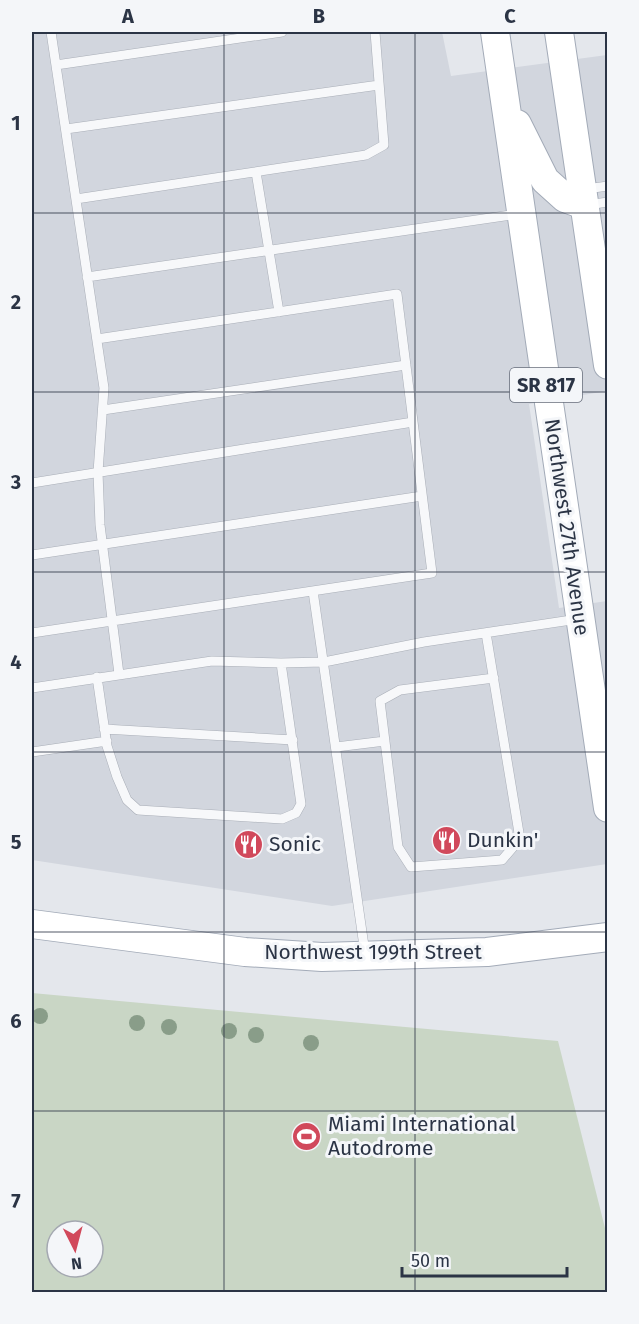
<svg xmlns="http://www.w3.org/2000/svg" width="639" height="1324" viewBox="0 0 639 1324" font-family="'Fira Sans',sans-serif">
<rect width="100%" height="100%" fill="#e4e7ec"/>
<path fill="#d2d6de" d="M 32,32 L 442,32 L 451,76 L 607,55 L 607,391 L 529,404 L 559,608 L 607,601 L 607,864 L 332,906 L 32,860 Z"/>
<path fill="#c9d6c5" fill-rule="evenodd" d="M 32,993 L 558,1041 L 607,1236 L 607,1292 L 32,1292 ZM 57,1231 L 93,1231 L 93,1267 L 57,1267 Z"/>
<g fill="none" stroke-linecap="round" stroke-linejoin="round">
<defs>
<path id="service" d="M 51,32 L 104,388 L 98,472 L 100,525 L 119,674
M 56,65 L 282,32
M 66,129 L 379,85
M 256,172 L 279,312
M 586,189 L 608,186
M 76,199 L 366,155 L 384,145 L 375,32
M 587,205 L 608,202
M 87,277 L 518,214
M 103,410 L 406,365
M 32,483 L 413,422
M 32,555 L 422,496
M 313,591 L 365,953
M 32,633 L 432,573 L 397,294 L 97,339
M 486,633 L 520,839 L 502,860 L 411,867 L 398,847 L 380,701 L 400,690 L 494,678
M 97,677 L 107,746 L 117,777 L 127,800 L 138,810 L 282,819 L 296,813 L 301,804 L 281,663
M 32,688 L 212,661 L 281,663 L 324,662 L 424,642 L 578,619
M 104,729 L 293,740
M 336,747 L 385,741
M 32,752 L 107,741"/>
<path id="primary" d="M 495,32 L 608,808
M 559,32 L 608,365
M 517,124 L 545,180 L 565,198 L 584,205
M 32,924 L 245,952 L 322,957 L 487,952 L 608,937"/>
</defs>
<use href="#service" stroke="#a9aeb7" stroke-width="10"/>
<use href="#primary" stroke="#a3abb8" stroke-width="30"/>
<use href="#service" stroke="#f7f8fa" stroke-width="9"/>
<use href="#primary" stroke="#fff" stroke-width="28"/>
</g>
<g fill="#899d89">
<circle cx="40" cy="1016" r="8"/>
<circle cx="137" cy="1023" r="8"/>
<circle cx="169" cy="1027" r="8"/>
<circle cx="229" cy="1031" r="8"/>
<circle cx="256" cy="1035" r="8"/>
<circle cx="311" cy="1043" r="8"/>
</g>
<path fill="none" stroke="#2b3445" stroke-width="1.5" stroke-opacity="0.55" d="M 224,32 L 224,1292M 415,32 L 415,1292M 32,213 L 608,213M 32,392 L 608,392M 32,572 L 608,572M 32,752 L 608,752M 32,932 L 608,932M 32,1111 L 608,1111"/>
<defs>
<symbol id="restaurant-disc" viewBox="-11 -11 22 22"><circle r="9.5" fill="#d1495b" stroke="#f4f6f9"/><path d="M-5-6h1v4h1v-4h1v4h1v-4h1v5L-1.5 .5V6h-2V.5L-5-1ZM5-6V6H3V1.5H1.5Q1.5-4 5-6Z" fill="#fff"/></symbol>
<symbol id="stadium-disc" viewBox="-11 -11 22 22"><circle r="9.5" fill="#d1495b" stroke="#f4f6f9"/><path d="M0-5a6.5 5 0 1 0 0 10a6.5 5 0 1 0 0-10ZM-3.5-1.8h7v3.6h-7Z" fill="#fff"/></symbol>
</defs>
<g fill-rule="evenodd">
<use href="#restaurant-disc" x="430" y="824" width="33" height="33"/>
<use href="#restaurant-disc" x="232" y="828" width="33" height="33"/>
<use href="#stadium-disc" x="290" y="1120" width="33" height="33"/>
</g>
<g text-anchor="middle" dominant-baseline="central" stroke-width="6" stroke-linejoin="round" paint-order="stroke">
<rect fill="#f4f6f9" stroke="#676e7b" stroke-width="1.5" x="510" y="368" width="72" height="34" rx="4.5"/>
<g font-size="20" font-weight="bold" fill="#2b3445">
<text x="546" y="385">SR 817</text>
</g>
<g font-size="21" fill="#2b3445" stroke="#f4f6f9">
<text transform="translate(567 527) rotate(82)">Northwest 27th Avenue</text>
<text x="373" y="952">Northwest 199th Street</text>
</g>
<g font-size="21" fill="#2b3445" stroke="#f4f6f9" text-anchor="start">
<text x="467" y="840">Dunkin'</text>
<text x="269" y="844">Sonic</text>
<text x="328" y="1124">Miami International<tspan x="328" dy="24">Autodrome</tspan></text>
</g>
</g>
<rect width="639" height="1324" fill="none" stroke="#f4f6f9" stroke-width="66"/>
<g transform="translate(75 1249) rotate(174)"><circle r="28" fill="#f4f6f9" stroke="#a4a8b1" stroke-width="1.5"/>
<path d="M0-4.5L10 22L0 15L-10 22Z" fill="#d1495b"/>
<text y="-9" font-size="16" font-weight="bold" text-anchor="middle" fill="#2b3445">N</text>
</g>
<path d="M402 1267v9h165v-9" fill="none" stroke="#2b3445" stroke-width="3"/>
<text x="411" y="1267" font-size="18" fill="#2b3445" stroke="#f4f6f9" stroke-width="4.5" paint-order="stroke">50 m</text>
<rect x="33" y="33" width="573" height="1258" fill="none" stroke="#2b3445" stroke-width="2"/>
<g font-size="20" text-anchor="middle" font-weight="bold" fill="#2b3445">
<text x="128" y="23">A</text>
<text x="319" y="23">B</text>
<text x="510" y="23">C</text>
<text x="16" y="130">1</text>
<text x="16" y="309">2</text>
<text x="16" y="489">3</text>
<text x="16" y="669">4</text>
<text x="16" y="849">5</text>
<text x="16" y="1028">6</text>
<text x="16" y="1208">7</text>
</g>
</svg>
